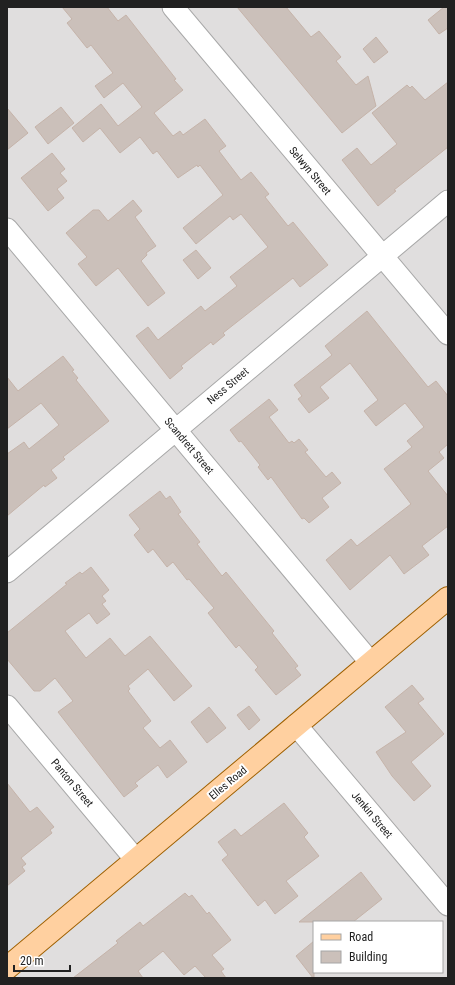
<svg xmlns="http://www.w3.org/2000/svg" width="455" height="985" viewBox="0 0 455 985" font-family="'Roboto Condensed',sans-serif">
<rect width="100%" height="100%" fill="#f2eee8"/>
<path fill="#e0dede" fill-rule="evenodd" d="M 7,7 L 448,7 L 448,978 L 7,978 ZM 314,922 L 442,922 L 442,972 L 314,972 Z"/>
<path fill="#cbc0ba" stroke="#c5b3a9" d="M 62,7 L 107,7 L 118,21 L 126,15 L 176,79 L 174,80 L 183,90 L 154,113 L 173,136 L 180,131 L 183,135 L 205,119 L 226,146 L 219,151 L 241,180 L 251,172 L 269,194 L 265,197 L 288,226 L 293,222 L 328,265 L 300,287 L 293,278 L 223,333 L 225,335 L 213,345 L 211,342 L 181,366 L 183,368 L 170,379 L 136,336 L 148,327 L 158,340 L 201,306 L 205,311 L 237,286 L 230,277 L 268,247 L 241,214 L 233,220 L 230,216 L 196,244 L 183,228 L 223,195 L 200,165 L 198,167 L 197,165 L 178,178 L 157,151 L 153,154 L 140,137 L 120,153 L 100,128 L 83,142 L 72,128 L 101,104 L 118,126 L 142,107 L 123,83 L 104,98 L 95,86 L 113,73 L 91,45 L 87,48 L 67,23 L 72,19 Z
M 237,7 L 286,7 L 311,37 L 319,31 L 341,57 L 336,61 L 356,85 L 368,76 L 376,106 L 342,133 Z
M 444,7 L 448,7 L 448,28 L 439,34 L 428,20 Z
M 376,37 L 388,52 L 374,63 L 363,49 Z
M 448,82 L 448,147 L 394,190 L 396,191 L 378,206 L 342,160 L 357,148 L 371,165 L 397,144 L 372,113 L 407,85 L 410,88 L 412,86 L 425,100 Z
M 61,107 L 74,123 L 48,144 L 35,127 Z
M 7,108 L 28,133 L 7,150 Z
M 52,153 L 65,169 L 60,173 L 67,181 L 57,189 L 64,198 L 48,211 L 21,178 Z
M 133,200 L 142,211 L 135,217 L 156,246 L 146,253 L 147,255 L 141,261 L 165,293 L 148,306 L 118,268 L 96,286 L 78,264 L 87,257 L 66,233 L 93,210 L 99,210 L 108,221 Z
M 196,250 L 211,268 L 198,279 L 183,260 Z
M 367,311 L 428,387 L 436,381 L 448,396 L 448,444 L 439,452 L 444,458 L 428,471 L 448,496 L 448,526 L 422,546 L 429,555 L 404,574 L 390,555 L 350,590 L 326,560 L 351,539 L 357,546 L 411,504 L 384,469 L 412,447 L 407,441 L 424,427 L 405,403 L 376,426 L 364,411 L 378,400 L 350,363 L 320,387 L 329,398 L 309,413 L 298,399 L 302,396 L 294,385 L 332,355 L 325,346 Z
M 63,356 L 74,370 L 72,371 L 78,378 L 76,380 L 109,421 L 63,457 L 65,459 L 51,470 L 57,478 L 45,487 L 44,485 L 7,516 L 7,454 L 24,442 L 29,449 L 59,425 L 41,403 L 7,429 L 7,377 L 18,391 Z
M 269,399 L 278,410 L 269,417 L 289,443 L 292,441 L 294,443 L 299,439 L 308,450 L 305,452 L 326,477 L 332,472 L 341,483 L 322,498 L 329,507 L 309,523 L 304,518 L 302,519 L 271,477 L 268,480 L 258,467 L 260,465 L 241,441 L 239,442 L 230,430 Z
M 160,491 L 166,499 L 170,496 L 181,512 L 178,514 L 200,542 L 197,544 L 222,576 L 226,572 L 274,631 L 272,633 L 298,666 L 295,668 L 301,675 L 276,695 L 255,670 L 258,667 L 239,645 L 236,648 L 208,613 L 214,608 L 189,579 L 187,580 L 173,562 L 167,567 L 153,549 L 148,553 L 134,535 L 140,529 L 129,515 Z
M 91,567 L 109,590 L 102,596 L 106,601 L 102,604 L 110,614 L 97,624 L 89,613 L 65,631 L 86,658 L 110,638 L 125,656 L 150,636 L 192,686 L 174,701 L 148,669 L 128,686 L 130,689 L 128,691 L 151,721 L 143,728 L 160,748 L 170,740 L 187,762 L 167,778 L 158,765 L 135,783 L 138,786 L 124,797 L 58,712 L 73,701 L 55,678 L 40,691 L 34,691 L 7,659 L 7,633 L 67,584 L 65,583 L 80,572 L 82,574 Z
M 412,685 L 424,699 L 418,703 L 444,734 L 411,762 L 431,786 L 414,801 L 392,776 L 376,752 L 406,732 L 385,707 Z
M 249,706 L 260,720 L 249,730 L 237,715 Z
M 209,707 L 226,728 L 207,743 L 191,722 Z
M 7,783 L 30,812 L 37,807 L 54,827 L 50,830 L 52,833 L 21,858 L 26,864 L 22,867 L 25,871 L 7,886 Z
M 284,803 L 308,833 L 304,837 L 319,856 L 286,881 L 298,896 L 275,914 L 265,900 L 258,906 L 222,860 L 228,855 L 218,842 L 235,829 L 241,836 Z
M 361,872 L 382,899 L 353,922 L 299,922 Z
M 185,893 L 189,897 L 192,895 L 207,914 L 209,912 L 231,940 L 212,955 L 224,969 L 221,971 L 226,978 L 206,978 L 195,966 L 184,975 L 163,951 L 138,971 L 143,978 L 73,978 L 118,943 L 116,941 L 140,922 L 143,926 Z
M 314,941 L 314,978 L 313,978 L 296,956 Z"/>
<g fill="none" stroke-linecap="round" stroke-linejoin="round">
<defs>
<path id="minor" d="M 173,7 L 448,334
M 7,229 L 371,663
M 7,572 L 448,201
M 7,706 L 136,860
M 296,725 L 448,905"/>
<path id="major" d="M 7,968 L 448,598"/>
</defs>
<use href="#minor" stroke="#a8a8a8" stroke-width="23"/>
<use href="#major" stroke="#9f6000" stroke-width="24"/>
<use href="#minor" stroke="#fff" stroke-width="21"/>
<use href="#major" stroke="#ffd0a0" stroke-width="22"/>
</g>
<g text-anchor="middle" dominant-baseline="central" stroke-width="4" stroke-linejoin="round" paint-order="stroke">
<g font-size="11" fill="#212121" stroke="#fff">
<text transform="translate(310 171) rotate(50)">Selwyn Street</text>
<text transform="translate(228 386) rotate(-40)">Ness Street</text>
<text transform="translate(189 446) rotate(50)">Scandrett Street</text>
<text transform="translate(72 783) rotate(50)">Panton Street</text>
<text transform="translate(228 783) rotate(-40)">Elles Road</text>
<text transform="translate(372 815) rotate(50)">Jenkin Street</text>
</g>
</g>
<rect width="455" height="985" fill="none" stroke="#212121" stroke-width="16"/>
<rect x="313" y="921" width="130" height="52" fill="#ffffff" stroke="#a6a6a6"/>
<rect x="321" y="934" width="20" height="6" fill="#ffd0a0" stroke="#a6a6a6"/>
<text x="349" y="941" font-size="12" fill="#212121">Road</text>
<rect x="321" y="951" width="20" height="12" fill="#cbc0ba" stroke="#a6a6a6"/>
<text x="349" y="961" font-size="12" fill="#212121">Building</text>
<path d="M14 965v6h56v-6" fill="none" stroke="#212121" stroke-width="2"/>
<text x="20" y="965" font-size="12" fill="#212121" stroke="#ffffff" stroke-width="3" paint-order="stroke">20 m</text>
</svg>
